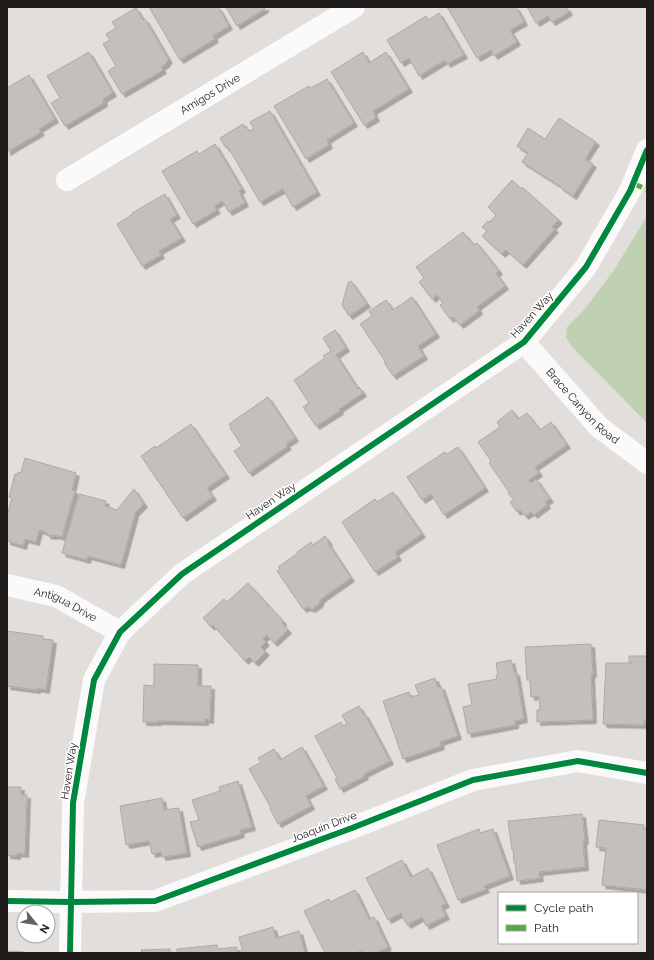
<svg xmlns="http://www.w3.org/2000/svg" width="654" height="960" viewBox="0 0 654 960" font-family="Raleway,sans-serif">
<defs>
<filter id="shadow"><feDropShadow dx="3.5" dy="3.5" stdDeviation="0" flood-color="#0004"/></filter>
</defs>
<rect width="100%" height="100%" fill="#e2dedc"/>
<path fill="#c0d1b1" d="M 647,216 L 647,423 L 572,347 L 566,337 L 567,327 L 584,310 L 614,270 Z"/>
<path fill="#c2bfbd" stroke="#aca9a7" filter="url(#shadow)" d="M 149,7 L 218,7 L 229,26 L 213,36 L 215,39 L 180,60 Z
M 226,7 L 266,7 L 264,8 L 265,9 L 237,26 Z
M 447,7 L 516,7 L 524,22 L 510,30 L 517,42 L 494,56 L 491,50 L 477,58 Z
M 527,7 L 566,7 L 569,12 L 552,22 L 548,16 L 536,23 Z
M 136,8 L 143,20 L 145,19 L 169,60 L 166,62 L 167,63 L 161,67 L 163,70 L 122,94 L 108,71 L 116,66 L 103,44 L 110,40 L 106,34 L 116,28 L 112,22 Z
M 439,13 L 464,55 L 447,64 L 445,60 L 419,76 L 409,58 L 401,63 L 387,40 L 426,16 L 428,20 Z
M 89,52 L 113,93 L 103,99 L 104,103 L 65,126 L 51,103 L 60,98 L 47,76 Z
M 363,52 L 369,63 L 386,52 L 409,89 L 373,111 L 376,118 L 364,125 L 331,72 Z
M 29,75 L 55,119 L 39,129 L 41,132 L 7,152 L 7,88 Z
M 327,79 L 354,123 L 327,140 L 329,145 L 306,159 L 274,106 L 309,86 L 311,88 Z
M 270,111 L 317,192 L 293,207 L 283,189 L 260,202 L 228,147 L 226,148 L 220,138 L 243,124 L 245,127 L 246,126 L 249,131 L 254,129 L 250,122 Z
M 559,118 L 596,142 L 585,159 L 593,164 L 573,196 L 560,187 L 560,186 L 522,162 L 528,153 L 517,146 L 528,128 L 545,139 Z
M 215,144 L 242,189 L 239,191 L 245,203 L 229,212 L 222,201 L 214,206 L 217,210 L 193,224 L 162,171 L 197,151 L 199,154 Z
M 512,180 L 521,189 L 522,187 L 559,220 L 552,227 L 555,229 L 523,265 L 506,250 L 502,254 L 482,236 L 487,231 L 482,227 L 488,221 L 490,222 L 496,215 L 488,207 Z
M 165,194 L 177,215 L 170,219 L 182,238 L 159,251 L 161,255 L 142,266 L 117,224 L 133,214 L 132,213 Z
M 463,232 L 474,245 L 477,243 L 499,271 L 496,273 L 505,286 L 477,307 L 479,311 L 460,325 L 453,317 L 450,319 L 440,305 L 443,303 L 437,295 L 432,299 L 419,282 L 424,278 L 416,267 Z
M 351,281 L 367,304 L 349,316 L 342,305 L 348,283 Z
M 412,297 L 436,334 L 418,346 L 424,356 L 393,376 L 384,362 L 385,361 L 360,324 L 372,316 L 369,311 L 386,300 L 393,310 Z
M 335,330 L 346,348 L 336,355 L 358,389 L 359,387 L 363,393 L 339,409 L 340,411 L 316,426 L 303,407 L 309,403 L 294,380 L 305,373 L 305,372 L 325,358 L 323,356 L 331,351 L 323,338 Z
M 268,397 L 295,438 L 286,444 L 288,446 L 249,473 L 234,451 L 242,446 L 230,428 L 231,427 L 229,424 Z
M 512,410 L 518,419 L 527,413 L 540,430 L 551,422 L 567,445 L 535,467 L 539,473 L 529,480 L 531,483 L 536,479 L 550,499 L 545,502 L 547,505 L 534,515 L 531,512 L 525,516 L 520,510 L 517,512 L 510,502 L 514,500 L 508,493 L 509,492 L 489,463 L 491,461 L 478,442 L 500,427 L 497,422 Z
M 191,424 L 226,475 L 207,488 L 213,497 L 183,518 L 141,456 L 155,446 L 156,448 Z
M 458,447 L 485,488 L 444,515 L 431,494 L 422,500 L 407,477 L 445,452 L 447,454 Z
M 25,458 L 76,473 L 72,490 L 75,491 L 62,537 L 54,535 L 54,536 L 47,535 L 47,533 L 39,530 L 36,542 L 25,539 L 23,546 L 7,541 L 7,512 L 8,512 L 12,498 L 9,497 L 15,474 L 17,475 L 18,472 L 21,473 Z
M 134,489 L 144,504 L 134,514 L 135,514 L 121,565 L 88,556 L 87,560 L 62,553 L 79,494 L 106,501 L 105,506 L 117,510 Z
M 393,492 L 422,534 L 395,552 L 398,557 L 375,572 L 342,522 L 375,499 L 377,502 Z
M 325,536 L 329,542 L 328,543 L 351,578 L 321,599 L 319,604 L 312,609 L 307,607 L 303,609 L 277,571 L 280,569 L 278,567 L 298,553 L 297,552 L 311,542 L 313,545 Z
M 248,583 L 283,621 L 282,623 L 288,630 L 274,643 L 267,635 L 263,639 L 266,642 L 261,647 L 266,652 L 255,663 L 249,657 L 245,661 L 213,625 L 211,627 L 203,618 L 224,599 L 227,602 Z
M 7,631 L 43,636 L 43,639 L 53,640 L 46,690 L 37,688 L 37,690 L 7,686 Z
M 591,644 L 593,674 L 591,674 L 593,720 L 537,722 L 537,710 L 540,710 L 539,696 L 531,697 L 530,680 L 527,680 L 525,647 Z
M 629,656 L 647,656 L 647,721 L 644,721 L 644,725 L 603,724 L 606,663 L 632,663 L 632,662 L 629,662 Z
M 511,660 L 514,672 L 516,672 L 524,719 L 515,721 L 515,725 L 468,734 L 463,707 L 472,705 L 468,684 L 497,679 L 496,676 L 498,675 L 496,663 Z
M 154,664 L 198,665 L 198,686 L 211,686 L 210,720 L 205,719 L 205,722 L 158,721 L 158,722 L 143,722 L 144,685 L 154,686 Z
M 435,678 L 438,687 L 441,686 L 458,736 L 440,742 L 441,746 L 403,759 L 383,701 L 409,692 L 411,697 L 419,695 L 415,685 Z
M 359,706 L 364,715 L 365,714 L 390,761 L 364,774 L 365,776 L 340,789 L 335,779 L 337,778 L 315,736 L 341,722 L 343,726 L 347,724 L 342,715 Z
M 302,747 L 324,786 L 306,796 L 311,806 L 278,824 L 270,809 L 271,808 L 249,769 L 261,762 L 258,758 L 274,749 L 280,760 Z
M 238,781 L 252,827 L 240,830 L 241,834 L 198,847 L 190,822 L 199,820 L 192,800 L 220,791 L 219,787 Z
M 7,787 L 21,787 L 21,795 L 27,795 L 25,854 L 17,853 L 17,856 L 7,855 Z
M 162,798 L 164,810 L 179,808 L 187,853 L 162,857 L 161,852 L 152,854 L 149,841 L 126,845 L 120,806 Z
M 582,814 L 585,841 L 583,841 L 585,867 L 539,872 L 540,878 L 517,881 L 515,862 L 514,863 L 513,849 L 512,850 L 508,821 Z
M 599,820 L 644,825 L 643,829 L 647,829 L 647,890 L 602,885 L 606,848 L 596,847 Z
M 479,829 L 480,833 L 493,829 L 510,876 L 484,886 L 486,889 L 458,900 L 437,845 Z
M 402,860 L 411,877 L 428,868 L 446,904 L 441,906 L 446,916 L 426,926 L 422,917 L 407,925 L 401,913 L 388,920 L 366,878 Z
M 355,890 L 369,919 L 374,917 L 388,947 L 376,953 L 362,953 L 361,951 L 356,953 L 325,953 L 304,911 L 329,899 L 330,902 Z
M 273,927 L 276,938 L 299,931 L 305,953 L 243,953 L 239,937 Z
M 217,945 L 218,949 L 237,947 L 237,953 L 177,953 L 177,949 Z
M 170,949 L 170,953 L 142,953 L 141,950 Z
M 7,951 L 25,952 L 25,953 L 7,953 Z"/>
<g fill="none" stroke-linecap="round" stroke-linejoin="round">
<g stroke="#fbfafa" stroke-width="22">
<path id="s1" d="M 67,180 L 354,7"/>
<path id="s2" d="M 524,342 L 599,427 L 647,463"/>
<path id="s3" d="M 7,585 L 56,596 L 120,632"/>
<path d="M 7,901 L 71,902 L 155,901 L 352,828 L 473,780 L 578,761 L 647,773"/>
<path d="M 70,953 L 73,803 L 94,680 L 120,632 L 182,574 L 524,342 L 586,267 L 630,191 L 647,150"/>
</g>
<path stroke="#52a942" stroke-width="5" stroke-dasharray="10 5" stroke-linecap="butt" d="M 633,183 L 647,190"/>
<defs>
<path id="cycleway" d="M 7,901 L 71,902 L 155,901 L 352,828 L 473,780 L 578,761 L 647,773
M 70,953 L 73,803 L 94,680 L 120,632 L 182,574 L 524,342 L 586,267 L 630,191 L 647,150"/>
</defs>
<use href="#cycleway" stroke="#fff" stroke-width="8"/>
<use href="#cycleway" stroke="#00873e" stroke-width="6"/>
</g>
<g text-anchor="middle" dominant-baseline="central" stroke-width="3" stroke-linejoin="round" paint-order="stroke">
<g font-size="11" fill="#1f1c1a" stroke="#fff">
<text stroke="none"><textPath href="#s1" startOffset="167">Amigos Drive</textPath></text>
<text transform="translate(532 315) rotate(-48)">Haven Way</text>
<text stroke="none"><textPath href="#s2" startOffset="87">Brace Canyon Road</textPath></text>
<text transform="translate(271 501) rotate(-34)">Haven Way</text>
<text stroke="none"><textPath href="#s3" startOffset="62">Antigua Drive</textPath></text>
<text transform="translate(69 771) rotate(-81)">Haven Way</text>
<text transform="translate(324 827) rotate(-21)">Joaquin Drive</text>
</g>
</g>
<rect width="654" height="960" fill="none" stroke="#1f1c1a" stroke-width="16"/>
<rect x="498" y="892" width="140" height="52" fill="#ffffff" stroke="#a5a4a3"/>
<rect x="506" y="905" width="20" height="6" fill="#00873e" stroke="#a5a4a3"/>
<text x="534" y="912" font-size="12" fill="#1f1c1a">Cycle path</text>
<rect x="506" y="925" width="20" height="6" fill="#52a942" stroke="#a5a4a3"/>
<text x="534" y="932" font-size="12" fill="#1f1c1a">Path</text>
<g transform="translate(36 924) rotate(120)"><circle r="19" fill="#ffffff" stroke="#a5a4a3"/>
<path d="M0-3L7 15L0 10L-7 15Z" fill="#63605e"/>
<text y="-6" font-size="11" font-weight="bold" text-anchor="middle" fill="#1f1c1a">N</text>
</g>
</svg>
